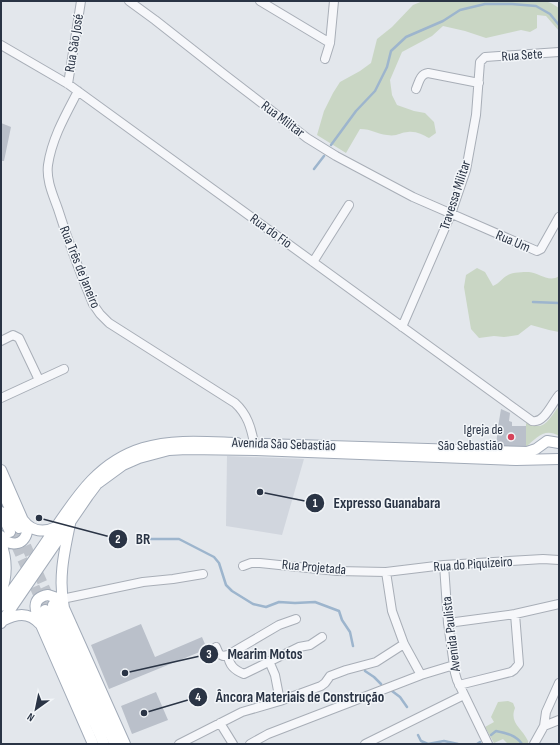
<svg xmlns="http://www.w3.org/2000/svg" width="560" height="745" viewBox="0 0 560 745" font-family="'Sofia Sans Condensed',sans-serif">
<rect width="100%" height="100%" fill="#e3e7ec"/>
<path fill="#d1d6de" d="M 227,456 L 304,459 L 282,535 L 226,526 Z"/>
<path fill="#c9d6c4" d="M 423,1 L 545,1 L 551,3 L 559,8 L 559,31 L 546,16 L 537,15 L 537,28 L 530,32 L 521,30 L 486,38 L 465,31 L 443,26 L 432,36 L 402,52 L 390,80 L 392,95 L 397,105 L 414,111 L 425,113 L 434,122 L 436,133 L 429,138 C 423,135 416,131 408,132 C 401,132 397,137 387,135 C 377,134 372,129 360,129 L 346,153 L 317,135 L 324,111 L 333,93 L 340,82 L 360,71 L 371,63 L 377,39 L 392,27 L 413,5 Z
M 477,268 L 485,272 L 493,286 C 500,283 502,278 508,275 C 513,272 523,272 529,272 C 539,273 549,283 559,276 L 559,332 L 549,330 L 531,325 L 518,335 L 504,337 L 494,336 L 479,338 L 471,329 L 464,287 L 466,275 Z
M 559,406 L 559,436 C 545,427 536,438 526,447 L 526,423 C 545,432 548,420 559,406 Z
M 508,701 L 513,703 L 515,708 C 509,723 522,728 528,741 L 528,744 L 508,744 L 503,739 L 494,743 L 485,727 L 494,722 L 491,717 L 498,702 Z"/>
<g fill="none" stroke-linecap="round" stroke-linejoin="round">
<path stroke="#9db5cd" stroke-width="2.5" d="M 331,145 L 356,111 L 375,91 L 387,67 L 391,51 L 406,37 L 443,21 L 460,10 L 485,4 L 512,4 L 536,6 L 550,14 L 559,25
M 314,169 L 324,156
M 533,302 L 559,303
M 138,537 L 150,539 L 179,539 L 214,557 L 219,563 L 226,585 L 232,591 L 253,604 L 266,607 L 279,602 L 295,603 L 315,602 L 339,611 L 342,620 L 350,632 L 353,646
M 365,671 L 374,677 L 381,684
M 392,691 L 400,697 L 407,707
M 418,735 L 421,741 L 428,744 L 444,741 L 458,744
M 491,735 L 496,731 C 506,733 516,735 522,744
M 477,744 L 480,742"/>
</g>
<path fill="#bac0ca" d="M 1,123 L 11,127 L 4,161 L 1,161 Z
M 501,409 L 510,413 L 509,421 L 512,422 L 512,426 L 526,426 L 526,447 L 496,446 L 498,427 Z
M 141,624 L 155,657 L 202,637 L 207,649 L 109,689 L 91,645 Z
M 156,692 L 168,720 L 132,734 L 121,706 Z"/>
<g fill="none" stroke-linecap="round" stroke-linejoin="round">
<path stroke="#bec3cb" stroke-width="10" stroke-dasharray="10 5" stroke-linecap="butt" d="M 10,532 L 45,610
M 20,532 L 51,602"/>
<defs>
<path id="minor" d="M 129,1 L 155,20 L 225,75 L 307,138 L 336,156 L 413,197 L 537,251 L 541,249 L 559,217
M 260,1 L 330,43
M 1,45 L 68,84 L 532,421 C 544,424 552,403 559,395
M 325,59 L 330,43 L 334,1
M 68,84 L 81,1
M 416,89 C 419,82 420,74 428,73 L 479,83
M 78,91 C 66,114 52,138 48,165 C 46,180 53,195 58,209 C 68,241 80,273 93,304 L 100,314 L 109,323 L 235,403 C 247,414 251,427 254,443
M 313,262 L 349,205
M 402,327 L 451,214 L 466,170 L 476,115 L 480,62 L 485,57 L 559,52
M 1,341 L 13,335 L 19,338 L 39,380
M 1,398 L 64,369
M 444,565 L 448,623 L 455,673 L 457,680 L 488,744
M 243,566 L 251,563 L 260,563 L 337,571 L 386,572 L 444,565 L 543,559 L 559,560
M 386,572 L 392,611 L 404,644 L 421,675
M 62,599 L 143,582 L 173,579 L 203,574
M 296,619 L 279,625 L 228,655 C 229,665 234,670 244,674 L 299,647 L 310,645 L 322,637
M 448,623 L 515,614 L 559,604
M 216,647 L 219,654 L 223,656 L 228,655
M 269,661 L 275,675 L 280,701
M 459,685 L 511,672 L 514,670 L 519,664 L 515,614
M 220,723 L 233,744
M 544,726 L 559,720
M 179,744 L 242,712 L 280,701 L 321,686 L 325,683 L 330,676 L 346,670 L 376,662 L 404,644
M 250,744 L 268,734 L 421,675 L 454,665
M 365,744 L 464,695
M 534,744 L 544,726 L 546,712 L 559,683"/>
<path id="major" d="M 263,444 L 527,452 L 536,449 L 547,441 L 559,443
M 1,470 L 22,518 L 27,532 C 24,546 9,547 1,536
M 1,489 L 19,528
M 1,512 L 10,532
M 23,520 C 32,532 44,533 56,527
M 70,524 C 64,553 58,579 64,608 L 125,744
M 1,543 C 7,559 7,577 1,593
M 53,605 L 115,744
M 1,606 C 17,583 34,560 50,536 C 75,499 97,462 143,448 C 173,439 206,442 237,443
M 63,606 L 57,598 L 48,595 C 29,598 36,613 41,625 L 93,744
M 45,610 L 104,744
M 2,621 C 16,614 28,611 40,624
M 1,623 L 88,496 L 97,484 L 123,465 L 139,458 L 169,450 L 187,449 L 256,450 L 516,460 L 559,459"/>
</defs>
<use href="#minor" stroke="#a8aeb7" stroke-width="10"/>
<use href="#major" stroke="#a2abb8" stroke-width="12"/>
<use href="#minor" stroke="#f6f7fa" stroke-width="8"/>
<use href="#major" stroke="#fff" stroke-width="10"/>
</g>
<circle fill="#d6435b" stroke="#f3f6f9" stroke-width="1.5" cx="511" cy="437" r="4"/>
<g text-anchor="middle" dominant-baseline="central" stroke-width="3" stroke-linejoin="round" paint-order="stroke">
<g font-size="14" fill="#2a3445" stroke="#f3f6f9">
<text transform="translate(74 43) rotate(-81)">Rua São José</text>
<text transform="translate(522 55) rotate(-4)">Rua Sete</text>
<text transform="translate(283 119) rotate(37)">Rua Militar</text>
<text transform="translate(455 195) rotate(-72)">Travessa Militar</text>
<text transform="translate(271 231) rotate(36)">Rua do Fio</text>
<text transform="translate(513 241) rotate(23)">Rua Um</text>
<text transform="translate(80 267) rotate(68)">Rua Três de Janeiro</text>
<text transform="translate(284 444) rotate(2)">Avenida São Sebastião</text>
<text transform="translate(473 564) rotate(-4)">Rua do Piquizeiro</text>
<text transform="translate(314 567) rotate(5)">Rua Projetada</text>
<text transform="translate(451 634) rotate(-97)">Avenida Paulista</text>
</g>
<g font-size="14" fill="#2a3445" stroke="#f3f6f9" text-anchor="end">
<text x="503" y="429">Igreja de<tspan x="503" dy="16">São Sebastião</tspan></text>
</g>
</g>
<path fill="none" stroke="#2a3445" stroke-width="1.5" d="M260 492L315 503M39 518L118 539M125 673L209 654M144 713L198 697"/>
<g fill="#2a3445" stroke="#f3f6f9" stroke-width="1.5">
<circle cx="260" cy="492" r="4"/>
<circle cx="39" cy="518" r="4"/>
<circle cx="125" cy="673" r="4"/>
<circle cx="144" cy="713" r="4"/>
<circle cx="315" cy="503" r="10"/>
<circle cx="118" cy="539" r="10"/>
<circle cx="209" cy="654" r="10"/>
<circle cx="198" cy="697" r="10"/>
</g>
<g font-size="12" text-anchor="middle" font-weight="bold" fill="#fff">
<text x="315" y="507">1</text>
<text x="118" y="543">2</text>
<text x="209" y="658">3</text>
<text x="198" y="701">4</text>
</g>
<g font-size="15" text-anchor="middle" font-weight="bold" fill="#2a3445" stroke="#f3f6f9" stroke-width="3" stroke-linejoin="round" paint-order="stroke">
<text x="387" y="508">Expresso Guanabara</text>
<text x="143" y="544">BR</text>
<text x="265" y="659">Mearim Motos</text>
<text x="300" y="702">Âncora Materiais de Construção</text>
</g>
<rect width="560" height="745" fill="none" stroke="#2a3445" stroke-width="4"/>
<g transform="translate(36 709) rotate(213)" stroke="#f3f6f9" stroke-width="3" paint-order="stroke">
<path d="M0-3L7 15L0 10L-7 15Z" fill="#2a3445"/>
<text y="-6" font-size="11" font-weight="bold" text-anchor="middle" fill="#2a3445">N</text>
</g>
</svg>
